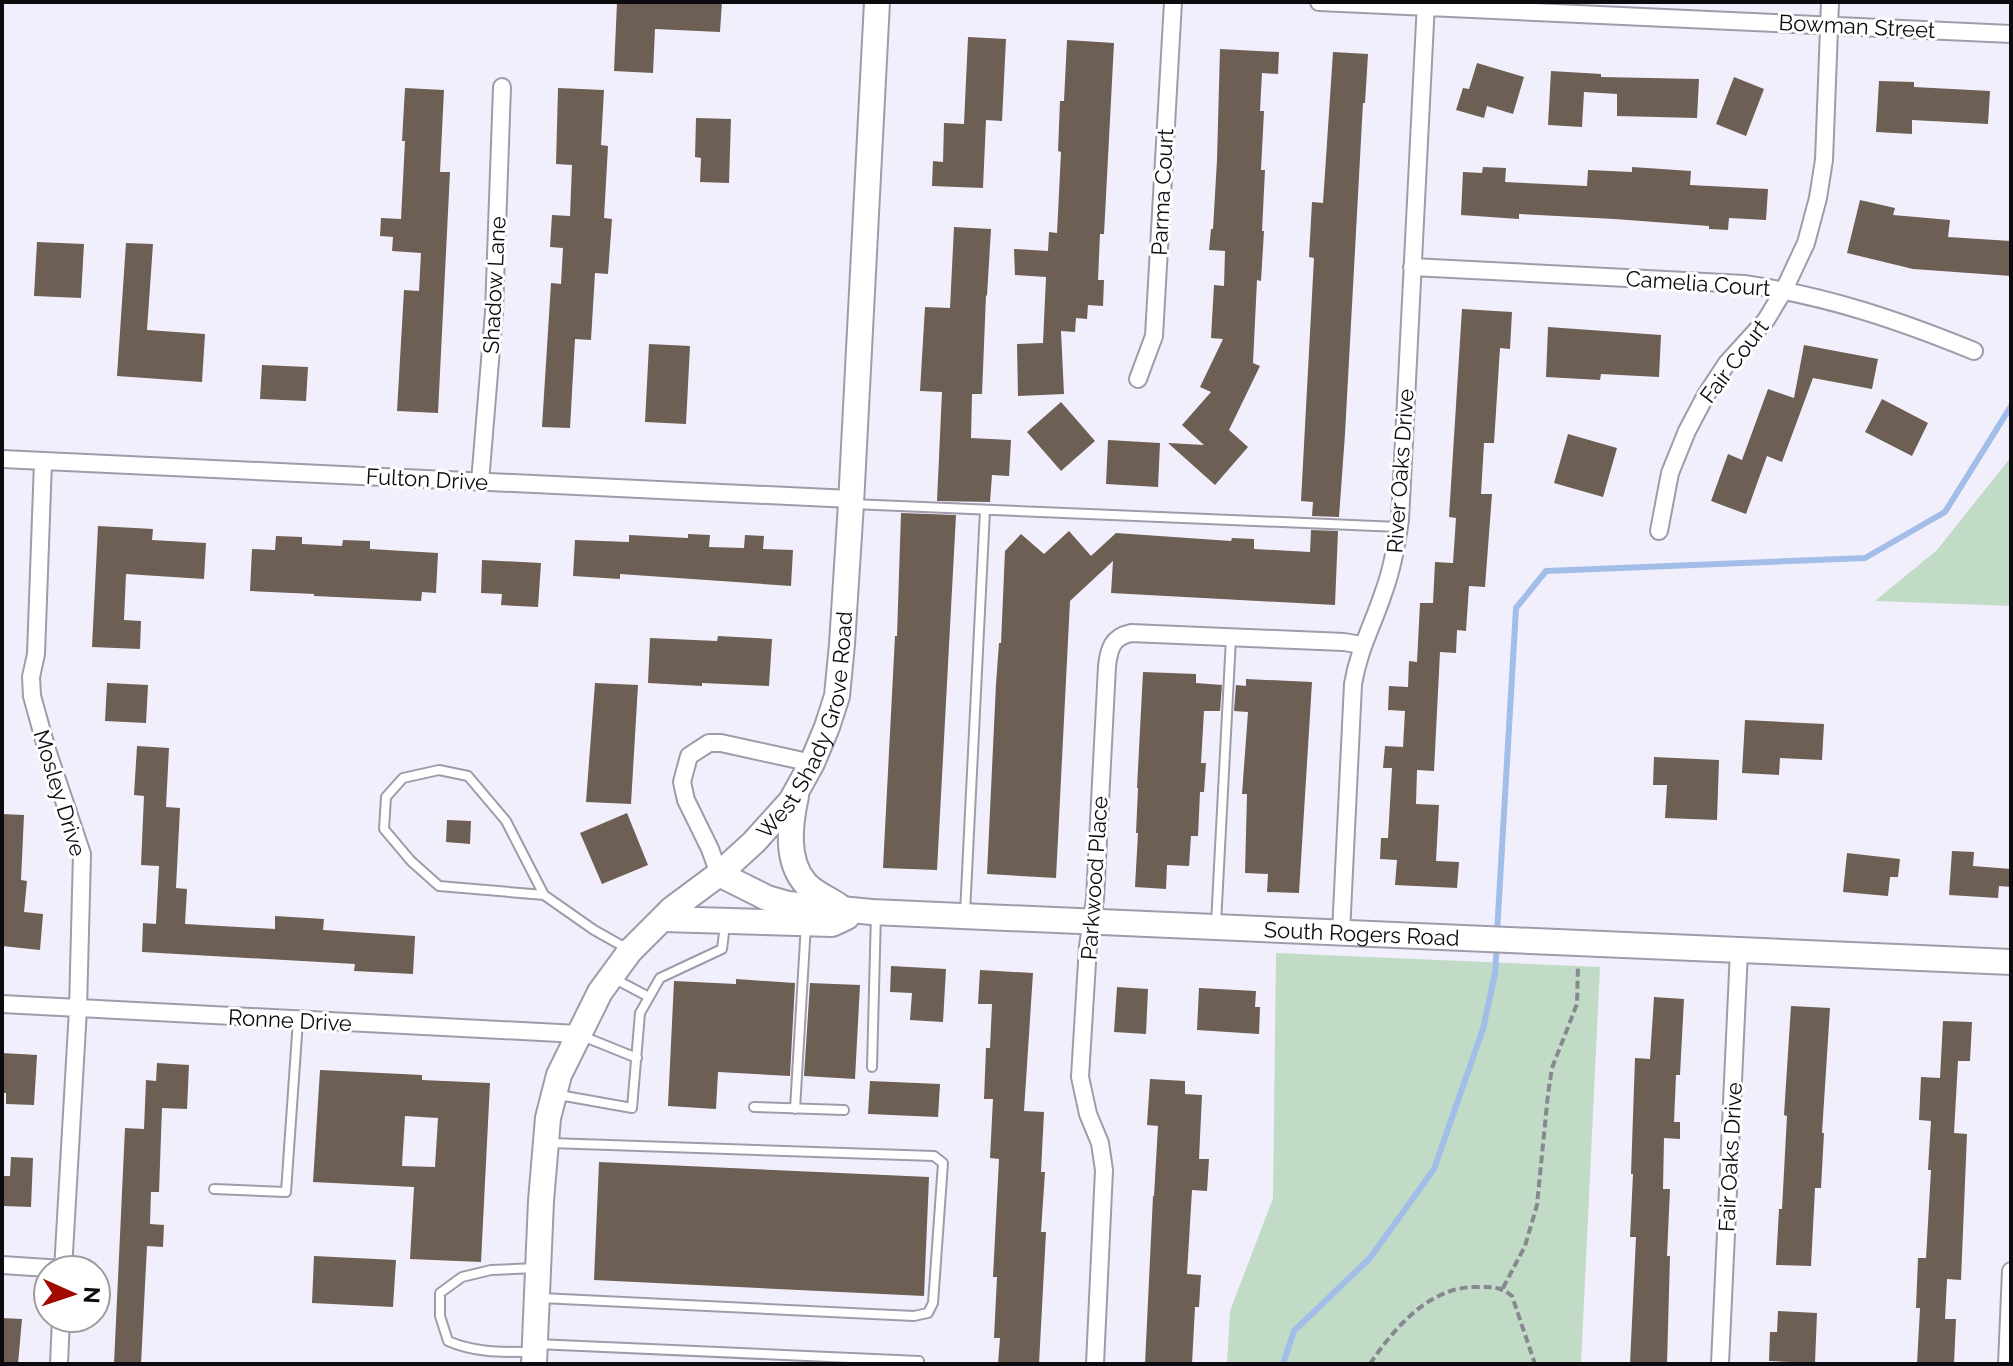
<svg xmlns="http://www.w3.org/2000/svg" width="2013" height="1366" viewBox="0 0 2013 1366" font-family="Raleway,sans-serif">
<rect width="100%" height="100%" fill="#f2effd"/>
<path fill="#c1dbc6" d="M 2011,457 L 2011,606 L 1875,601 L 1937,550 Z
M 1276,953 L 1600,967 L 1581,1364 L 1227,1364 L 1230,1311 L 1273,1198 Z"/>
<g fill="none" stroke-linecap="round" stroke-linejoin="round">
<path stroke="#a2bde7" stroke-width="6" d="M 1497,933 L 1516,608 L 1546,571 L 1865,558 L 1945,512 L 2011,406
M 1283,1364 L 1294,1331 L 1370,1258 L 1434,1169 L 1483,1029 L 1495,973 L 1497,944"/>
</g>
<path fill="#6e5f55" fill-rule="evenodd" d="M 617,2 L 722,2 L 720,32 L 655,29 L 653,73 L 614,71 Z
M 968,37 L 1006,39 L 1002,121 L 986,120 L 983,188 L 932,186 L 933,161 L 943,162 L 944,123 L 964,124 Z
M 1067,40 L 1114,43 L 1104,234 L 1100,234 L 1098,280 L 1104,280 L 1103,306 L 1088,305 L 1087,319 L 1076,318 L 1075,332 L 1061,331 L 1064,394 L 1018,396 L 1017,344 L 1043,343 L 1046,277 L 1015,275 L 1014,249 L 1048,251 L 1049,232 L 1057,233 L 1061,152 L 1058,151 L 1060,101 L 1064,101 Z
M 1220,49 L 1279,52 L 1278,74 L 1262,73 L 1260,111 L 1264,111 L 1261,170 L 1265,170 L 1262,231 L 1264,231 L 1261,281 L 1257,280 L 1253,363 L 1260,366 L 1229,430 L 1248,447 L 1215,485 L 1168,443 L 1204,445 L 1182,425 L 1211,392 L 1200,387 L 1223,339 L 1211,338 L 1214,285 L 1224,286 L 1225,251 L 1209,250 L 1211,229 L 1213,229 L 1217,160 Z
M 1333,52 L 1368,54 L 1365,103 L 1363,103 L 1345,434 L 1339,517 L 1312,516 L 1313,502 L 1301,501 L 1314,258 L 1309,257 L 1312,202 L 1323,203 Z
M 1477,63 L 1524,77 L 1513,114 L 1487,106 L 1484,118 L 1456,110 L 1463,88 L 1469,89 Z
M 1551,71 L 1601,74 L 1601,77 L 1699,79 L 1697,118 L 1617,116 L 1617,94 L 1584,92 L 1582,127 L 1548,125 Z
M 1734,77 L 1764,89 L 1746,136 L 1716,124 Z
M 1879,81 L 1914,82 L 1914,87 L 1990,91 L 1988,124 L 1912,120 L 1912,134 L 1876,132 Z
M 405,88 L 444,90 L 440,172 L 450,172 L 438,413 L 397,411 L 404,290 L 419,291 L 421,253 L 392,251 L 393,237 L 380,236 L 381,218 L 401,219 L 405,141 L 402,141 Z
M 558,88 L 604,90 L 601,145 L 608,146 L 604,218 L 612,219 L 608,274 L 595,273 L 591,340 L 575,339 L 570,428 L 542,427 L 551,283 L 561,284 L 563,248 L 550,247 L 552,215 L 570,216 L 572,165 L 556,164 Z
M 696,118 L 731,119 L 729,183 L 700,182 L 701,158 L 695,157 Z
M 1483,167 L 1506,168 L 1505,182 L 1587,186 L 1588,170 L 1632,172 L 1632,167 L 1691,171 L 1690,185 L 1768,189 L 1766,220 L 1729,218 L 1728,230 L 1709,229 L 1709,226 L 1614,219 L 1519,214 L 1519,219 L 1461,215 L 1463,172 L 1482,173 Z
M 1860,200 L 1895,208 L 1893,215 L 1950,220 L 1948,237 L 2011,241 L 2011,276 L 1913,269 L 1847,253 Z
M 954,227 L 991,229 L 987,296 L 986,295 L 982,394 L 972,394 L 971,438 L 1011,440 L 1009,476 L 992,475 L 990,502 L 937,501 L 942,392 L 920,391 L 925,307 L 950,308 Z
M 37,242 L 84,244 L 81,298 L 34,296 Z
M 126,243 L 153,244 L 147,330 L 205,334 L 202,382 L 117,376 Z
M 1462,309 L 1512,312 L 1510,349 L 1500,348 L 1494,443 L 1484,443 L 1481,494 L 1492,494 L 1485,587 L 1469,586 L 1466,631 L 1457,630 L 1456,653 L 1440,652 L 1434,771 L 1417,770 L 1416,804 L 1439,805 L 1436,861 L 1459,862 L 1457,888 L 1395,885 L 1397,860 L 1380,859 L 1381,838 L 1388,838 L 1392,768 L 1383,768 L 1385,746 L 1403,747 L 1405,711 L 1388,710 L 1389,686 L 1408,687 L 1409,661 L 1417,662 L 1420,603 L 1433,603 L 1435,562 L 1453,563 L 1456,518 L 1449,517 Z
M 1548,327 L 1661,335 L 1659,377 L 1601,374 L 1600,380 L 1546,377 Z
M 649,344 L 690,346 L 686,424 L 645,422 Z
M 1804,345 L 1878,359 L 1872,389 L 1813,378 L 1782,462 L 1767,456 L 1746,514 L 1711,501 L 1728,454 L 1742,460 L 1768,389 L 1794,398 Z
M 262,365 L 308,367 L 306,401 L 260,399 Z
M 1882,399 L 1928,423 L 1912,456 L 1865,432 Z
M 1061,402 L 1095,441 L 1061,471 L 1027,432 Z
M 1568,434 L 1617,448 L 1603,497 L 1554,483 Z
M 1108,440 L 1160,443 L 1158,487 L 1106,484 Z
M 901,513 L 956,515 L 937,870 L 883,868 L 895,636 L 897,636 Z
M 98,526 L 153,529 L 152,540 L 206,543 L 204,579 L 126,574 L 124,620 L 141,621 L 140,649 L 92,647 Z
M 1311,530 L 1338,531 L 1335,605 L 1111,593 L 1113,561 L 1070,601 L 1056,878 L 987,874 L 996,684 L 999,643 L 1001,643 L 1005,551 L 1021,534 L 1044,554 L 1069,531 L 1091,556 L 1116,533 L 1231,541 L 1232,538 L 1254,539 L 1254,549 L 1310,552 Z
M 688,534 L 710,535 L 709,547 L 744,548 L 745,535 L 764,536 L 763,549 L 793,550 L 791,586 L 620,574 L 620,579 L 573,576 L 575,540 L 629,542 L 629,535 L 688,538 Z
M 276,536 L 302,537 L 302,544 L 342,546 L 343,540 L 370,541 L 370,549 L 438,553 L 436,593 L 422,592 L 421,601 L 314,596 L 314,594 L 250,591 L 252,549 L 275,550 Z
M 482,560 L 541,563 L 538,607 L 501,605 L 502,594 L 481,593 Z
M 718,636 L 772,639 L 769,686 L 702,683 L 702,686 L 648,683 L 650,638 L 717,641 Z
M 1143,672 L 1196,674 L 1196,683 L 1222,685 L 1220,711 L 1204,711 L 1201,763 L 1206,763 L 1204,792 L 1200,792 L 1198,836 L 1191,836 L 1189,866 L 1167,865 L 1166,889 L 1135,887 L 1138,833 L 1136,833 L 1138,788 L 1137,788 Z
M 1246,679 L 1312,682 L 1299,893 L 1267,892 L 1268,874 L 1245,873 L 1247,794 L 1242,794 L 1248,712 L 1234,711 L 1236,685 L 1246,686 Z
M 107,683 L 148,685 L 146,723 L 105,721 Z
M 595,683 L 638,685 L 631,804 L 586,802 Z
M 1745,720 L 1824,724 L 1822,760 L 1780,758 L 1779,775 L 1742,773 Z
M 137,746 L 169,748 L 166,807 L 180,808 L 176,888 L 187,889 L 185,924 L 275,929 L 275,916 L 324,919 L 323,930 L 415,936 L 413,974 L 354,971 L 355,964 L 142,952 L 143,923 L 156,924 L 159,866 L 141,865 L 144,796 L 134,795 Z
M 1654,757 L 1719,760 L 1717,820 L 1665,818 L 1667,785 L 1653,785 Z
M 627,813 L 648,865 L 602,884 L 580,833 Z
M 2,814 L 24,815 L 21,880 L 27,881 L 24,912 L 43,914 L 40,950 L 2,946 Z
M 447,820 L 471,821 L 470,844 L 446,842 Z
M 1952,851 L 1974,852 L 1973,866 L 2011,869 L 2011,887 L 1999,886 L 1998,898 L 1949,895 Z
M 1847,853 L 1900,859 L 1898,877 L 1890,877 L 1888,896 L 1843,892 Z
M 891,966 L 946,969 L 943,1022 L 910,1020 L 912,993 L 890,992 Z
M 980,970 L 1033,973 L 1024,1111 L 1044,1112 L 1041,1172 L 1045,1172 L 1041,1232 L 1046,1232 L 1039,1364 L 998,1364 L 1000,1338 L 994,1338 L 997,1277 L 993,1277 L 999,1159 L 990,1158 L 993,1099 L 984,1099 L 986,1048 L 990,1048 L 992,1004 L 978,1004 Z
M 736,979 L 795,983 L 790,1076 L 718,1072 L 716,1109 L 668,1106 L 674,981 L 736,984 Z
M 810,983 L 860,985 L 855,1079 L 804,1076 Z
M 1117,987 L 1148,989 L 1146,1034 L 1114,1032 Z
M 1199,988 L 1256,991 L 1255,1007 L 1260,1007 L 1259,1034 L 1197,1030 Z
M 1654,997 L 1684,999 L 1680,1075 L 1676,1075 L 1674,1122 L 1680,1122 L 1680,1139 L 1664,1138 L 1663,1189 L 1670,1189 L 1667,1256 L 1670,1256 L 1667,1364 L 1630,1364 L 1636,1237 L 1630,1237 L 1633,1174 L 1631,1174 L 1635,1058 L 1650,1059 Z
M 1791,1006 L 1830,1008 L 1822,1133 L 1824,1133 L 1821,1188 L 1815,1188 L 1811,1266 L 1776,1265 L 1779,1209 L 1782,1209 L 1787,1116 L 1784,1115 Z
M 1943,1021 L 1972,1022 L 1970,1061 L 1958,1061 L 1954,1133 L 1967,1134 L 1961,1280 L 1947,1279 L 1945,1319 L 1956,1319 L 1954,1364 L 1917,1364 L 1920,1308 L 1916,1308 L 1918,1258 L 1926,1258 L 1931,1170 L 1928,1170 L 1931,1121 L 1919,1120 L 1921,1077 L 1940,1078 Z
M 2,1053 L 37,1055 L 34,1105 L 6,1104 L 6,1093 L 2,1093 Z
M 157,1063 L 189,1065 L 187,1109 L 162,1108 L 159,1192 L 151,1192 L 150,1224 L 164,1225 L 163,1247 L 147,1246 L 141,1364 L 114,1364 L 125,1128 L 144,1129 L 146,1080 L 156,1081 Z
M 320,1070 L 422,1075 L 422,1080 L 490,1083 L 481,1262 L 410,1259 L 414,1187 L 313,1182 ZM 405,1116 L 438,1118 L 435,1167 L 402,1166 Z
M 1150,1079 L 1185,1081 L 1185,1094 L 1202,1095 L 1199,1159 L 1209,1159 L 1207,1191 L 1192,1190 L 1187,1274 L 1201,1275 L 1199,1307 L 1195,1307 L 1192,1364 L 1145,1364 L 1153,1196 L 1154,1196 L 1158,1126 L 1147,1125 Z
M 870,1081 L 940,1084 L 938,1117 L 868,1114 Z
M 11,1157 L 33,1158 L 31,1207 L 2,1206 L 2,1176 L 10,1176 Z
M 599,1162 L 929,1177 L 924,1296 L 594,1280 Z
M 314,1256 L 396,1260 L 393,1307 L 312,1303 Z
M 1778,1311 L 1817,1313 L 1815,1363 L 1769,1361 L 1770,1332 L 1777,1332 Z
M 2,1318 L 22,1319 L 18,1364 L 2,1364 Z"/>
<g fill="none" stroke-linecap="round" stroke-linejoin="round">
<defs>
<path id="lane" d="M 852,504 L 1399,527
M 544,895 L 439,886 L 411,861 L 384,829 L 386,797 L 403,778 L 439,770 L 468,776 L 506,821 L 544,895 L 594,930 L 626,948
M 965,913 L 985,510
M 1216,924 L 1231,638
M 615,979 L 649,997
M 582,1036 L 637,1058
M 872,1067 L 876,913
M 559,1095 L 632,1108 L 640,1013 L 660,978 L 722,949 L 725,925
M 754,1107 L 844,1110
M 795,1109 L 806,924
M 214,1189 L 286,1192 L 298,1020
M 541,1298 L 914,1316 L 928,1313 L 933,1303 L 943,1163 L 934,1156 L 550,1143
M 536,1344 L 919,1361
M 532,1352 C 503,1352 475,1353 448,1341 L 440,1316 L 440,1293 L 462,1277 L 491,1270 L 537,1268"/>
<path id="street" d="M 1319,2 L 2011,34
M 1412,267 L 1744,284 C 1827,296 1898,320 1974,351
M 1138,379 L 1154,336 L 1173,2
M 2,459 L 851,499
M 43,462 L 36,654 L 31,677 L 32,696 L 47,750 L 82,854 L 78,1009 L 63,1270
M 480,482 L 494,312 L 502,87
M 1659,531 L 1670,473 L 1687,431 L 1706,395 L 1727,363 L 1766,320 L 1784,290 L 1806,243 L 1818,198 L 1824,160 L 1830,2
M 719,874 L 710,849 L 686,800 L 682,782 L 689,756 L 709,743 L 721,743 L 812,763
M 1341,933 L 1353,684 C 1359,649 1372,627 1383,594 C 1392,570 1396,546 1400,520 L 1426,2
M 2,1004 L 578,1034
M 2,1265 L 63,1269
M 59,1364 L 61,1318
M 1095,1364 L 1104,1170 L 1100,1143 L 1088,1114 L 1080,1077 L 1088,946 L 1095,899 L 1107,666 C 1109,649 1112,637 1131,633 L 1344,642 L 1362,645
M 1720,1364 L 1739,950
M 2007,1364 L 2011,1271"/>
<g id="secondary">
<path d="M 796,796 C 790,824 785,861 806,884 C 814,893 829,899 839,906"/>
<path id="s1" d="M 719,874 L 767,898 L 788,904 L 872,912 L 2011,962"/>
<path d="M 663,919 L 832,924 L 847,917"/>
<path id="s2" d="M 534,1364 L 541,1201 L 548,1118 L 559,1075 L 600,992 L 630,951 L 672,909 L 719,874 L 754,842 L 791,801 L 812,763 L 827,727 L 837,696 L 842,644 L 851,504 L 877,2"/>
</g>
</defs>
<use href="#lane" stroke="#9f9bab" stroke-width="12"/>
<use href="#street" stroke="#9f9bab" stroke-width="20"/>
<use href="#secondary" stroke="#9f9bab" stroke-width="28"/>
<path stroke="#898791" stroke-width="4" stroke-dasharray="8 4" stroke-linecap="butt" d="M 1503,1288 L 1525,1246 L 1537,1205 L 1548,1094 L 1552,1068 L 1577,1004 L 1578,965
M 1370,1364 C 1394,1328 1430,1286 1477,1287 C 1492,1287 1500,1286 1512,1296 L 1535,1364"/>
<use href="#lane" stroke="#fff" stroke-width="8"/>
<use href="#street" stroke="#fff" stroke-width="16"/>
<use href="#secondary" stroke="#fff" stroke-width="24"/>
</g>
<g text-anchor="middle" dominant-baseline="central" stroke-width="6" stroke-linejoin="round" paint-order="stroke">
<g font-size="22" fill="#0c0b10" stroke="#fff">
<text transform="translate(1857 26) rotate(3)">Bowman Street</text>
<text transform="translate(1162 192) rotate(-87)">Parma Court</text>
<text transform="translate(1698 283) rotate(4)">Camelia Court</text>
<text transform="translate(494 285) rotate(-87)">Shadow Lane</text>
<text transform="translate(1734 361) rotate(-53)">Fair Court</text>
<text transform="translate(1400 471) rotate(-86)">River Oaks Drive</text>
<text transform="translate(427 479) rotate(3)">Fulton Drive</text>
<text stroke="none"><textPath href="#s2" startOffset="732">West Shady Grove Road</textPath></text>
<text transform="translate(60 793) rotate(73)">Mosley Drive</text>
<text transform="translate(1094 878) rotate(-86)">Parkwood Place</text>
<text stroke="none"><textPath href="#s1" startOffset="650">South Rogers Road</textPath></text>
<text transform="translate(290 1020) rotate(3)">Ronne Drive</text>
<text transform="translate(1730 1157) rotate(-87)">Fair Oaks Drive</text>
</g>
</g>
<rect width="2013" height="1366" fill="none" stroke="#0c0b10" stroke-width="8"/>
<g transform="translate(72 1294) rotate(93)"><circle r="38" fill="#ffffff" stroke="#9e9d9f" stroke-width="2"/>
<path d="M0-6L14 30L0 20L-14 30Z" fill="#a20b02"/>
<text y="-12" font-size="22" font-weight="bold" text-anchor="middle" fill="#0c0b10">N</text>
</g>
</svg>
